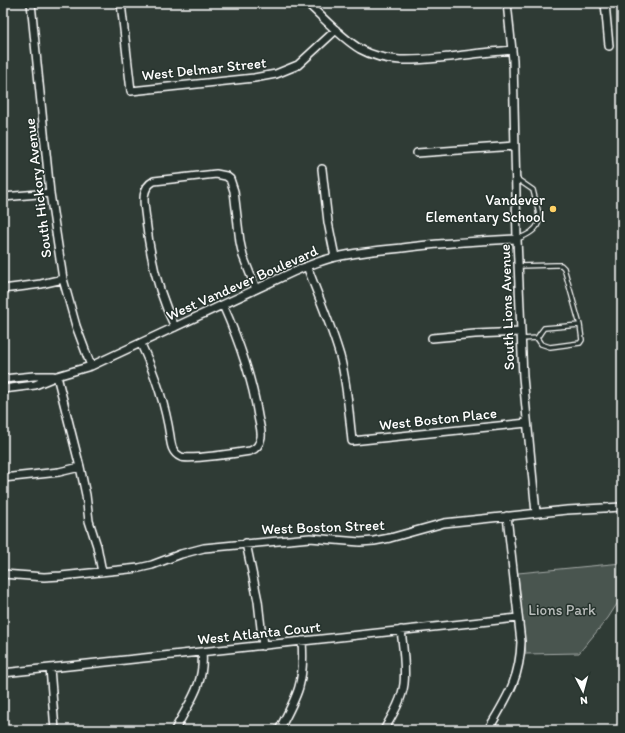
<svg xmlns="http://www.w3.org/2000/svg" width="625" height="733" viewBox="0 0 625 733" font-family="Itim,sans-serif">
<rect width="100%" height="100%" fill="#2f3b35"/>
<filter id="ink" filterUnits="userSpaceOnUse"><feTurbulence type="fractalNoise" baseFrequency=".025" numOctaves="2"/><feDisplacementMap in="SourceGraphic" scale="8" xChannelSelector="R" yChannelSelector="G"/><feConvolveMatrix kernelMatrix="1 2 1 2 8 2 1 2 1" color-interpolation-filters="sRGB"/></filter>
<g filter="url(#ink)">
<path fill="#4a544f" stroke="#a4aaa7" d="M 622,563 L 622,596 L 608,618 L 579,653 L 526,654 L 518,573 Z"/>
<g fill="none" stroke-linecap="round" stroke-linejoin="round">
<defs>
<path id="service" d="M 517,179 L 533,190 C 539,216 548,228 517,239
M 518,266 L 556,265 L 561,265 L 564,268 L 580,325
M 522,339 L 537,338 L 541,344 L 550,347 L 580,343 L 582,340 L 580,325 L 544,328 L 541,332 L 537,338"/>
<path id="minor" d="M 31,3 L 50,193 L 63,279 L 76,326 L 91,366
M 121,3 L 131,91 L 254,78 L 276,74 L 298,65 L 336,30
M 307,3 C 324,18 340,37 360,49 C 389,65 419,60 450,57 C 471,54 491,52 512,50
M 507,3 L 513,60 L 517,239 L 523,377 L 536,513
M 605,3 L 609,46
M 417,153 L 515,146
M 322,169 L 328,222 L 335,257
M 3,197 L 50,193
M 307,266 C 318,296 331,325 340,356 C 347,383 349,412 352,441 L 527,423
M 3,289 L 41,284 L 63,279
M 175,327 C 158,293 150,258 146,220 C 145,207 139,189 154,181 L 216,174 L 226,176 L 230,179 L 234,191 L 240,242 L 243,256 L 256,289
M 432,338 L 475,334 L 520,332
M 141,344 C 155,374 165,403 170,436 C 171,445 172,453 181,457 C 190,460 238,453 250,451 C 256,449 260,444 261,437 C 262,430 259,423 258,416 C 252,377 239,341 223,305
M 57,376 L 80,467 L 86,495 L 89,521 L 97,546 L 102,572
M 3,379 L 34,376 L 53,376
M 3,389 L 35,385 L 57,376 L 91,366 L 293,272 C 307,266 321,260 336,257 C 357,252 380,250 402,248 C 440,243 479,241 517,239
M 3,478 L 59,472 L 80,467
M 246,543 L 258,601 L 263,646
M 3,574 L 44,577 L 61,576 L 139,568 L 152,565 L 181,554 L 204,548 L 310,538 L 360,542 L 374,541 L 390,538 L 444,523 L 567,510 L 622,507
M 50,668 L 55,730
M 3,673 L 518,618
M 175,730 C 189,702 205,685 202,652
M 279,730 C 298,695 305,682 302,641
M 384,730 C 392,716 402,700 404,684 C 406,666 403,648 401,630
M 488,730 C 506,699 520,680 521,642 L 507,516"/>
</defs>
<use href="#service" stroke="#fff" stroke-width="6"/>
<use href="#minor" stroke="#fff" stroke-width="10"/>
<use href="#service" stroke="#26332d" stroke-width="3.5"/>
<use href="#minor" stroke="#26332d" stroke-width="7"/>
</g>
</g>
<circle fill="#ffd166" stroke="#26332d" stroke-width="1.5" cx="553" cy="209" r="4"/>
<g text-anchor="middle" dominant-baseline="central" stroke-width="3" stroke-linejoin="round" paint-order="stroke">
<g font-size="15" fill="#fff" stroke="#26332d">
<text transform="translate(204 69) rotate(-6)">West Delmar Street</text>
<text transform="translate(38 188) rotate(-97)">South Hickory Avenue</text>
<text transform="translate(242 283) rotate(-24)">West Vandever Boulevard</text>
<text transform="translate(507 307) rotate(-92)">South Lions Avenue</text>
<text transform="translate(438 419) rotate(-6)">West Boston Place</text>
<text transform="translate(323 527) rotate(-2)">West Boston Street</text>
<text transform="translate(259 633) rotate(-6)">West Atlanta Court</text>
</g>
<g font-size="15" fill="#fff" stroke="#26332d" text-anchor="end">
<text x="545" y="200">Vandever<tspan x="545" dy="17">Elementary School</tspan></text>
</g>
<g font-size="15" fill="#b7bbb9" stroke="#26332d">
<text x="562" y="610">Lions Park</text>
</g>
</g>
<rect width="625" height="733" fill="none" stroke="#26332d" stroke-width="16"/>
<rect x="8" y="8" width="609" height="717" fill="none" stroke="#fff" stroke-width="1.5" filter="url(#ink)"/>
<g transform="translate(583 691) rotate(174)" stroke="#26332d" stroke-width="3" paint-order="stroke">
<path d="M0-3L7 15L0 10L-7 15Z" fill="#ffffff"/>
<text y="-6" font-size="11" font-weight="bold" text-anchor="middle" fill="#ffffff">N</text>
</g>
</svg>
